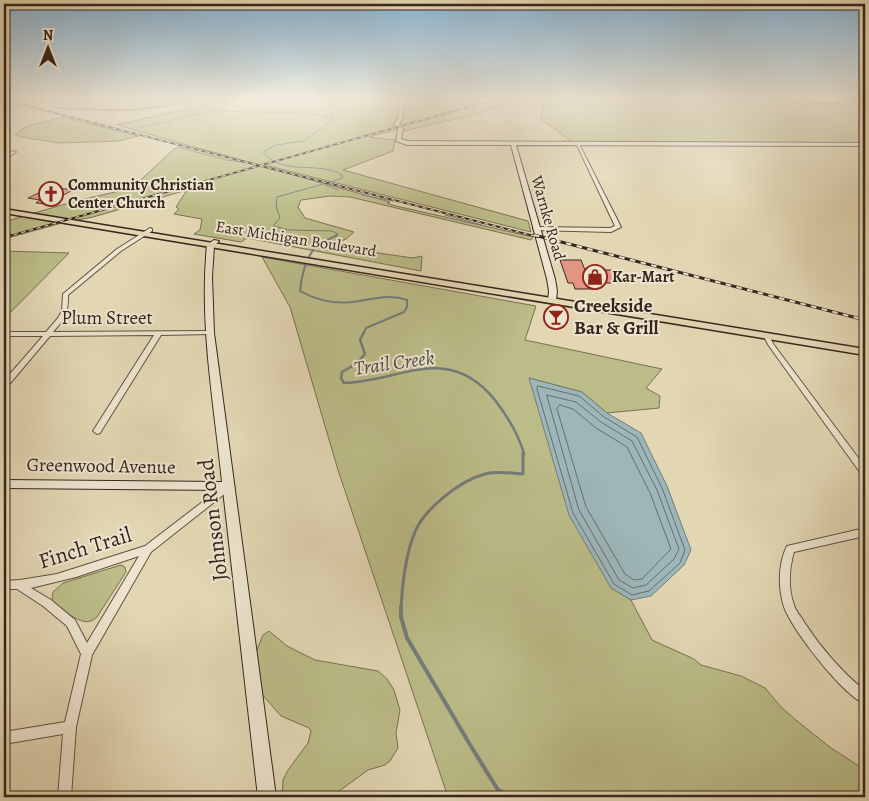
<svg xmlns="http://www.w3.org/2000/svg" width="869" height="801" viewBox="0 0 869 801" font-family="Alegreya,serif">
<rect width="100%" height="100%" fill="#e2d6b3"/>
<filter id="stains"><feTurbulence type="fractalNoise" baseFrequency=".004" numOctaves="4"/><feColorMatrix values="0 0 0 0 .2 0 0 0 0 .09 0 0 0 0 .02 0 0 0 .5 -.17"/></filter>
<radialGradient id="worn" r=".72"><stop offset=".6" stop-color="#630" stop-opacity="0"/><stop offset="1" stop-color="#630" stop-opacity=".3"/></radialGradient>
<path fill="#bbbc88" stroke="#797152" d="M 228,99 L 627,99 L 865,106 L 865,144 L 572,142 L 541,119 L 543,104 L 530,100 L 518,100 L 477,114 L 404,131 L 403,128 L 369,137 L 395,140 L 393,151 L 343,170 L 528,221 L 531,232 L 269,166 L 265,167 L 390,202 L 387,203 L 392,205 L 533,237 L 531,240 L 350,197 L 330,196 L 301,200 L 298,207 L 305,218 L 354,232 L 346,239 L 330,246 L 413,258 L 422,256 L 421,271 L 247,238 L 241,242 L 194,234 L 200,230 L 202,219 L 174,214 L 179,209 L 176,207 L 187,190 L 93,217 L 62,223 L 4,239 L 4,222 L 72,202 L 132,188 L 174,149 L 178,147 L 227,160 L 251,163 L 117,125 Z
M 62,117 L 138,136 L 119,141 L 60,143 L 20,137 L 15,134 L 28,126 Z
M 4,251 L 69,253 L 5,318 L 4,318 Z
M 262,257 L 536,306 L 525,340 L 662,369 L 646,388 L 660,396 L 659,408 L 607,413 L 582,392 L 529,378 L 611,588 L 631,600 L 652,640 L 694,659 L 701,665 L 741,676 L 765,688 L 781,707 L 797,721 L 831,748 L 865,770 L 865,797 L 448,797 L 338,470 L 290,307 Z
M 121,565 L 125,567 L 126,572 L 97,617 C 84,631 65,610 52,601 L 53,592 L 63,583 Z
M 269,631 L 287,646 L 315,660 L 378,671 L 387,679 L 394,690 L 400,710 L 396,733 L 398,748 L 390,761 L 385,765 L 368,770 L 331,797 L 282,797 L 283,780 L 288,770 L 308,743 L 311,731 L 309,728 L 281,716 L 260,692 L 256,652 L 263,635 Z"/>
<path fill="#9cb6ba" stroke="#747c7b" d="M 529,378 L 582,392 L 607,413 L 641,433 L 667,486 L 691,550 L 684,565 L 651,596 L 631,600 L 611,588 L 569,515 Z"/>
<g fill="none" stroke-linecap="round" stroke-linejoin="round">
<path stroke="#6a6e6c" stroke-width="1" d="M 538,386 L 579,396 L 604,417 L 637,437 L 662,488 L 685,550 L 680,563 L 649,591 L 632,595 L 614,584 L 573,513 L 537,389 Z
M 547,395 L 576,402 L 601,422 L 632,441 L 657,490 L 679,549 L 674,559 L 646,585 L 633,588 L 619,580 L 579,510 Z
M 560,405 L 573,409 L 596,428 L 627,447 L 650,493 L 671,549 L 642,579 L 634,580 L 625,574 L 586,507 L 557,409 Z"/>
<path stroke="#747c7b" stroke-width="1" d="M 311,99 L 314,99
M 332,99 L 336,102 L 332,107 L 310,114 L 332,117 L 333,119 L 304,141 L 276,145 L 263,152 C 283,177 317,160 342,175 L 342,178 L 334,181 L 277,197 L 276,206 L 280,218 L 273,226 L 289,230 L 332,231 L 338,234 L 336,237
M 559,99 L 613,107
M 303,113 L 310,114
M 137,128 L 212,111 L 300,113
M 325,185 L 338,190
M 362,195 L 393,201
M 445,215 L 482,225"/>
<path stroke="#747c7b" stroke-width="2" d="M 337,235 C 331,239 322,241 316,247 C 306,256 301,278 300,291 C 316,300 335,304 353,302 C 372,300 388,293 407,300 L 407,307 L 404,312 L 366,328 L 364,333"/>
<path stroke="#747c7b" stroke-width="2.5" d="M 364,332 L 360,340 L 365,354 L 356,364 L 342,372 L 341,378 L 344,383 C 402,381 448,342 495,400 C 507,416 519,435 524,454"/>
<path stroke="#747c7b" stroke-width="3" d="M 401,608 C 402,586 406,552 415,532 C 424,509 461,480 485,474 C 497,471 510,473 523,474 L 523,453"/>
<path stroke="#747c7b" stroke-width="4" d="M 401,607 L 401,617 L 407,638 L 472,748 L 498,790 L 514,797"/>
</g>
<path fill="#e39583" stroke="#37261d" d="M 51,187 L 73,190 L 46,204 L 36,203 L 40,200 L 28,198 Z
M 560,260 L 581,260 L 585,270 L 622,270 L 628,283 L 595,283 L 598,289 L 575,289 L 573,283 L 568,283 Z"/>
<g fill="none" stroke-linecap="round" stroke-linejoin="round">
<defs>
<path id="street" d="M 576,143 L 579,144 L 621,227 L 611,232 L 534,230 L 533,229 L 536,227 L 610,228 L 615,226 Z
M 13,151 L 16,152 L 4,160 L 4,157 Z
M 150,228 L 152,229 L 152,231 L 121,251 L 68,295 C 68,315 66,317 53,332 L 210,331 L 212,332 L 213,333 L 212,334 L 161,335 L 100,433 L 97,434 L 93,431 L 154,335 L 50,336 L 7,387 L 4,387 L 4,381 L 43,336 L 4,336 L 4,332 L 46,332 L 58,318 L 62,311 L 63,294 L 117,249 Z
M 766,333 L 768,334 L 774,345 L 865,467 L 865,476 L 862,475 L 769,346 L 763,335 Z
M 229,483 L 232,484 L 233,486 L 232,488 L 151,552 L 92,655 L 76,727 L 71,797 L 58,797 L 63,734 L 4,744 L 4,732 L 65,722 L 81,654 L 67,626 L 43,606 L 17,589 L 4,589 L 4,581 L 20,580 L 57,574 L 145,546 L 226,484 ZM 139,556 L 87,643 L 75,620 L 51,600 L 31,588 L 76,577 Z
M 865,528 L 865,536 L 794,552 C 789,569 788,588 794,605 C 796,612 801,616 804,622 C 821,648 841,671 865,691 L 865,704 C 842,694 793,631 784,607 C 778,588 778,564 787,546 Z"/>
<path id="secondary" d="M 20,99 L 26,99 L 4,112 L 4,109 Z
M 400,99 L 404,99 L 403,117 L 399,124 L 403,129 L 401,139 L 407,141 L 865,143 L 865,146 L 516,145 L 555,279 L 557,291 L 556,300 L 552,302 L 548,300 L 549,291 L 547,279 L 511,145 L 407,145 L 396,141 L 398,129 L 394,124 L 399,117 Z
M 214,240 L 219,241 L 214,246 L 212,277 L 214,333 L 276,797 L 258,797 L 223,490 L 4,488 L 4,480 L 222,482 C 214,403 199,324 207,245 Z"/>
<path id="primary" d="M 4,209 L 865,349 L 865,355 L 4,213 Z"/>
</defs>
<use href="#street" stroke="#625242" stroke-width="2"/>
<use href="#secondary" stroke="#37261d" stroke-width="2"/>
<use href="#primary" stroke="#37261d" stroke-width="3"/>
<use href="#street" fill="#ece4ce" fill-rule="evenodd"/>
<use href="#secondary" fill="#ece4ce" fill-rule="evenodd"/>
<use href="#primary" fill="#e2d6b3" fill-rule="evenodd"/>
<defs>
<path id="rail-far1" d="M 688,99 L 865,104
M 4,100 L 538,237
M 57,108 C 103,110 148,114 193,99
M 6,237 L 497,99"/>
<path id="rail" d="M 534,235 L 865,320
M 4,237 L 10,235"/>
</defs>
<use href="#rail-far1" stroke="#37261d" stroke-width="2"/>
<use href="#rail" stroke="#37261d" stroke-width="3"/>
<use href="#rail-far1" stroke="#ece4ce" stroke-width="1" stroke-dasharray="4" stroke-linecap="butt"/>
<use href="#rail" stroke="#ece4ce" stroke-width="2" stroke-dasharray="5.5" stroke-linecap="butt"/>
</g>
<linearGradient id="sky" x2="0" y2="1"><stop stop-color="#89b5d6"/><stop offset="0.47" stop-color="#f2eddd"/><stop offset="1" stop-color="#f2eddd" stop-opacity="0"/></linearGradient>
<rect width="869" height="211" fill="url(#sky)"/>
<defs>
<symbol id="church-ring" viewBox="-11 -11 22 22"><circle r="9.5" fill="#ece4ce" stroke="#8f2418" stroke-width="1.5"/><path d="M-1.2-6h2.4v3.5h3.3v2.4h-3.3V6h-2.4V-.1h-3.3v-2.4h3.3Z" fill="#8f2418"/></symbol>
<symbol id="shop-ring" viewBox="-11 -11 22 22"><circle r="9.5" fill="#ece4ce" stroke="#8f2418" stroke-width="1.5"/><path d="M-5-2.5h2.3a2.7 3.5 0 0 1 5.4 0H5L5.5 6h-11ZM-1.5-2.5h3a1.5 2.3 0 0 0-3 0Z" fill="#8f2418"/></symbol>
<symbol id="bar-ring" viewBox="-11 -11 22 22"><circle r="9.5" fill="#ece4ce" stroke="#8f2418" stroke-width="1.5"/><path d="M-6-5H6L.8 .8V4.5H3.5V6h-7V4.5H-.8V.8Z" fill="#8f2418"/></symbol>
</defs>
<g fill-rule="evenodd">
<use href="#church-ring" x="37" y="180" width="28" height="28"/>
<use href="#shop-ring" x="581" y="263" width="28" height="28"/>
<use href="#bar-ring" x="542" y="303" width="28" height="28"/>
</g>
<g text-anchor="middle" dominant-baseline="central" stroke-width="4" stroke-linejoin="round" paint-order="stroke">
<g font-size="16" font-weight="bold" fill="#37261d" stroke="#ece4ce" text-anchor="start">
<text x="68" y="185">Community Christian<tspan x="68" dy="18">Center Church</tspan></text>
<text x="612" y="277">Kar-Mart</text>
</g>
<g font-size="16" fill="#37261d" stroke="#ece4ce">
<text transform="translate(548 218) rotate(74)">Warnke Road</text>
<text transform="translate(296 239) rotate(9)">East Michigan Boulevard</text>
</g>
<g font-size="19" font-weight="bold" fill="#37261d" stroke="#ece4ce" text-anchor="start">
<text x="574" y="306">Creekside<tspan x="574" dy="22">Bar &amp; Grill</tspan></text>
</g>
<g font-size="19" fill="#37261d" stroke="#ece4ce">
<text x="107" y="318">Plum Street</text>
<text transform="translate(101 466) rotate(1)">Greenwood Avenue</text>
</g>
<g font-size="20" font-style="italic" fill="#504a44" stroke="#ece4ce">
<text transform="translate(394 363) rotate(-8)">Trail Creek</text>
</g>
<g font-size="22" fill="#37261d" stroke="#ece4ce">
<text transform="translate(213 520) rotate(-97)">Johnson Road</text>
<text transform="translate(85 548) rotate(-17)">Finch Trail</text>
</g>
</g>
<rect width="869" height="801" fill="none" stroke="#e2d6b3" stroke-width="20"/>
<rect x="5" y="5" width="859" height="791" fill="none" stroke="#37261d" stroke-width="2.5"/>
<rect x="10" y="10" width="849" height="781" fill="none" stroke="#37261d"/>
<g transform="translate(48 48)" stroke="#ece4ce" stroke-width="4" paint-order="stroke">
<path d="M0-4L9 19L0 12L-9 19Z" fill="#37261d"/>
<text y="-8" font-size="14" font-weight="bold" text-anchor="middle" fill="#37261d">N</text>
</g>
<rect width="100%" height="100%" filter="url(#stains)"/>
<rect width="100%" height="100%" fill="url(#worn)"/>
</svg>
